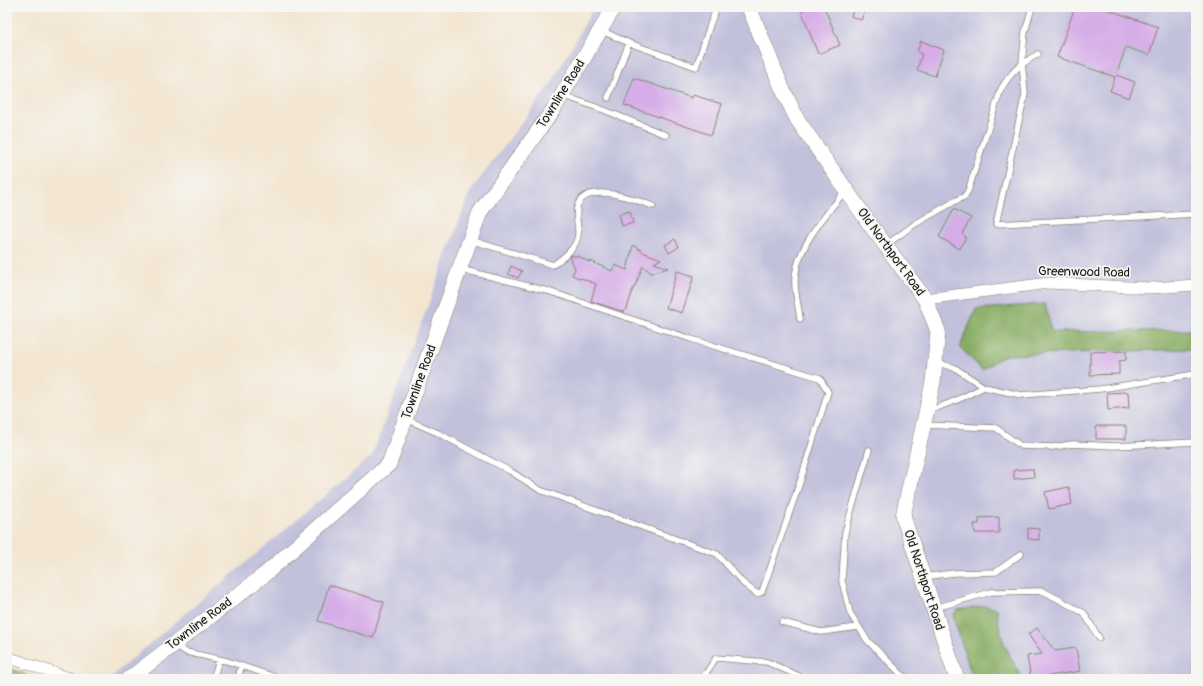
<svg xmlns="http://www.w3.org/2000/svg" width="1203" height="686" viewBox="0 0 1203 686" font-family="Pangolin,sans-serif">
<rect width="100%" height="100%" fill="#f6f6f2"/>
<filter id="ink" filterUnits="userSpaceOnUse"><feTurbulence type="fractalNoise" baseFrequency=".025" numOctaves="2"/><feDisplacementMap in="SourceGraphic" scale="8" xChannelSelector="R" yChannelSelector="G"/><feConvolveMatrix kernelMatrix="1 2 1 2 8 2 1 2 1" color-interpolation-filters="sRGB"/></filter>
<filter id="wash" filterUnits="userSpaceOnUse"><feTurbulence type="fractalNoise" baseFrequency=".012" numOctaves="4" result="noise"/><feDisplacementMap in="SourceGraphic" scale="16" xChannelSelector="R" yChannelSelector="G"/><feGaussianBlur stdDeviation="0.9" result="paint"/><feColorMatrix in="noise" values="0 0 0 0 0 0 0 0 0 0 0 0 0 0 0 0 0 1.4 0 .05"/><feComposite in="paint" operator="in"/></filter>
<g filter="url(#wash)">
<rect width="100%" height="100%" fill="#f3e6d1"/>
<path fill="#c2c1dc" d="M 594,7 L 1196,7 L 1196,679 L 108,679 L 372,456 L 470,192 L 552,82 Z"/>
<path fill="#87ac62" stroke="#52643f" d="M 1045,304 L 1052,332 L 1196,330 L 1196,349 L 1005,355 L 982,370 L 960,347 L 976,309 Z
M 984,606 L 997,609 L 998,620 L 1004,644 L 1022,679 L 973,679 L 953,616 L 957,610 Z
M 7,667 L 37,679 L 7,679 Z"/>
<g id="blocks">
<path fill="#d6ade7" d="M 800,7 L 824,7 L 840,45 L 818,54 Z
M 855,7 L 865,10 L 861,20 L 851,16 Z
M 1075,7 L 1100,7 L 1158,27 L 1149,55 L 1126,47 L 1116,75 L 1135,82 L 1129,98 L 1110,91 L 1115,77 L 1057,57 Z
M 921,41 L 944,50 L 935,76 L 917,70 L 922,54 L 917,52 Z
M 634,78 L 692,98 L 693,95 L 722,104 L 711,135 L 624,105 Z
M 954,209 L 971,218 L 962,234 L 966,237 L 960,249 L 939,237 Z
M 630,211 L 633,223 L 622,226 L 619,214 Z
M 675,239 L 679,247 L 669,253 L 665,245 Z
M 633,245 L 645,253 L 661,259 L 654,263 L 668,268 L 651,273 L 643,266 L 634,288 L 633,288 L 627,309 L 625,309 L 624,312 L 591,301 L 596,284 L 581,278 L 581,279 L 572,275 L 575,269 L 570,256 L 578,256 L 589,262 L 590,261 L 612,271 L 615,265 L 627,270 Z
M 511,266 L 522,271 L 518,278 L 508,274 Z
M 677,271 L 694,276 L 682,313 L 666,308 Z
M 1126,351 L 1126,360 L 1119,361 L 1119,374 L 1090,375 L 1090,352 Z
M 1128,392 L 1129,408 L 1108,410 L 1107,393 Z
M 1096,426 L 1126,426 L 1126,439 L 1096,439 Z
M 1029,469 L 1033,469 L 1034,477 L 1014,479 L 1014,470 Z
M 1069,487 L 1072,504 L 1049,509 L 1045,492 Z
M 999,517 L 999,533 L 975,533 L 974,524 L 979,524 L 979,518 Z
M 1028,528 L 1039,529 L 1039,540 L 1028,539 Z
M 329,585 L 384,602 L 373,638 L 318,621 Z
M 1037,628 L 1055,651 L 1076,648 L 1080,671 L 1031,679 L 1027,656 L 1042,654 L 1028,634 Z"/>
</g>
</g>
<g filter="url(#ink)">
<use href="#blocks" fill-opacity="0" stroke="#888176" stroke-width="1"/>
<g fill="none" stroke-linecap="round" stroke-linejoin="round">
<defs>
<path id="service" d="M 1032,7 L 1025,32 L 1022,63 L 1025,94 L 996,224 L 1196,214
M 600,30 L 629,43 L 696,67 L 711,22 L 717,7
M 562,95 L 604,110 L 666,135
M 608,98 L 629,43
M 470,240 L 553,265 C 562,259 577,247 578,235 C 579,226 574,214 578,204 C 589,181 636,200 653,206
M 886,245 L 915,224 L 957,200 L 964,197 L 968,191 L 1001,89 C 1012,71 1019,65 1038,54
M 800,319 C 799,308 794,291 795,279 C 797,246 826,215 846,190
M 984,387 L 1021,395 L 1100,389 L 1196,374
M 929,411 L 957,400 L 984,387 L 955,368 L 935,362
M 406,419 L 438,433 L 510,471 L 540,490 L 717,554 L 743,583 L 757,594 L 762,592 L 800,482 L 828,392 L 820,378 L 691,339 L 548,291 L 460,269
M 924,425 L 996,428 L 1021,446 L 1053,447 L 1072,444 L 1114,446 L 1196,442
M 869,450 L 845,532 L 842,581 L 850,613 L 867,640 L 906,679
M 923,577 L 954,573 L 996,572 L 1021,554
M 935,608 L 991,592 L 1043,591 L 1084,613 L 1099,638
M 782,622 L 821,632 L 858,627
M 175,645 L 186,652 L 227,661 L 281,679
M 213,679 L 219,660
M 238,679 L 241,666
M 702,679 L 716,658 L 767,662 L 806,679"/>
<path id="minor" d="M 925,299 L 1049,283 L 1150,288 L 1196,285
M 7,657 L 72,679"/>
<path id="secondary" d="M 749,7 L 782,88 L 797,119 L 869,223 L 925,299 L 938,331 L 933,382 L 903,516 L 957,679
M 129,679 L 264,575 L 389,464 L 480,212 L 553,110 L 614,7"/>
</defs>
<use href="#service" stroke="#888176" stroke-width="7"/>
<use href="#minor" stroke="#888176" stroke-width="12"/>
<use href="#secondary" stroke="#888176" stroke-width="16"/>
<use href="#service" stroke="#fff" stroke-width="5.5"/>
<use href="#minor" stroke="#fff" stroke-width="11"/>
<use href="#secondary" stroke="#fff" stroke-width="15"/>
</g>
</g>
<g text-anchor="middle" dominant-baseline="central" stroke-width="3.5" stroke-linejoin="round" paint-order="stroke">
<g font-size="13" fill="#1c1c1c" stroke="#f6f6f2">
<text transform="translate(561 94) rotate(-58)">Townline Road</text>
<text transform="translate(891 252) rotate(54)">Old Northport Road</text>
<text transform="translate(1084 272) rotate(1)">Greenwood Road</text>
<text transform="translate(419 382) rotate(-70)">Townline Road</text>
<text transform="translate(924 580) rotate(72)">Old Northport Road</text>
<text transform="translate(199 624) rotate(-37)">Townline Road</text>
</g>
</g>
<rect width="1203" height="686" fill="none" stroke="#f6f6f2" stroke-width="24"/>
</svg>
